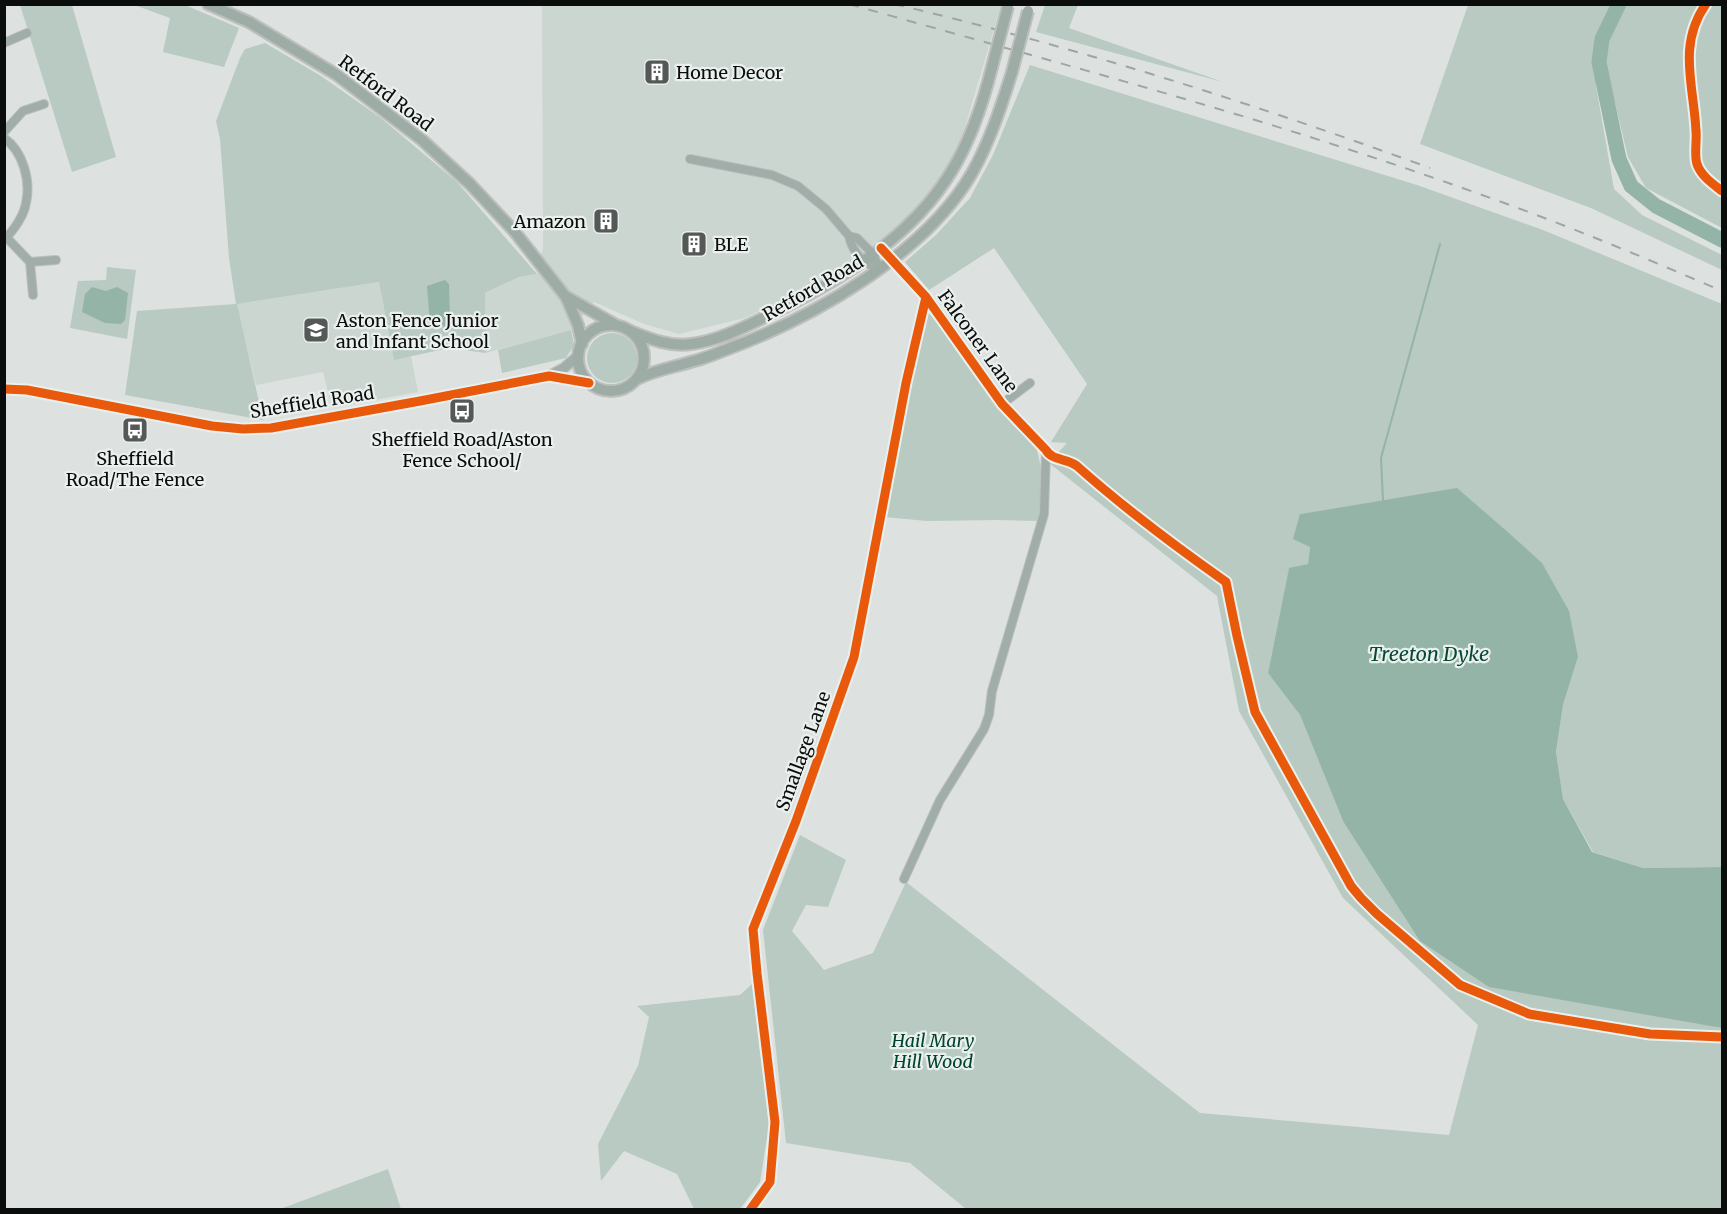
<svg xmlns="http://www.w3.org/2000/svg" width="1727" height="1214" viewBox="0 0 1727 1214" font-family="Merriweather,serif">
<rect width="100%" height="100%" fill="#dde2e0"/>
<path fill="#ccd6d1" d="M 542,5 L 1001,5 L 961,141 L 939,181 L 902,222 L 858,257 L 803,290 L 745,318 L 679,334 L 644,324 L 594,302 L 571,330 L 486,353 L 485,293 L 519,277 L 537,274 L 543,247 Z
M 379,282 L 394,359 L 411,356 L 418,392 L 332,408 L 323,372 L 256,385 L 236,304 Z"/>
<path fill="#b8cac2" d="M 20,5 L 72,5 L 116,157 L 72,172 Z
M 134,5 L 185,5 L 239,28 L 224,67 L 163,52 L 170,18 Z
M 1045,5 L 1078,5 L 1069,28 L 1223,82 L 1036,32 Z
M 1468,5 L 1722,5 L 1722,228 L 1646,188 L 1628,157 L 1609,78 L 1596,86 L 1614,189 L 1642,215 L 1722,255 L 1722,270 L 1591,208 L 1420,144 Z
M 265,43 L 321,76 L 381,118 L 457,182 L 537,274 L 519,277 L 485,293 L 486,353 L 449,348 L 394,360 L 379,282 L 237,304 L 263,420 L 125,395 L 137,311 L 236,304 L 229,258 L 220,139 L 216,121 L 240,58 L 245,49 Z
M 1030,65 L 1417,185 L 1543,230 L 1722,304 L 1722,867 L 1643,868 L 1593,852 L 1563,799 L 1556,752 L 1563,705 L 1578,657 L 1391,499 L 1300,514 L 1310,547 L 1308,564 L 1289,569 L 1268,673 L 1300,715 L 1343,821 L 1715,1027 L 1722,1028 L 1722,1209 L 966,1209 L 910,1163 L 786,1143 L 763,930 L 800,835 L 846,860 L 828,907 L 806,905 L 792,931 L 824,970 L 873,953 L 906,882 L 1200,1113 L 1449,1135 L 1478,1025 L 1343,898 L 1239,711 L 1217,596 L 1049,463 L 1067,443 L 1051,442 L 1087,384 L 994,248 L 929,290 L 905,262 L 936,235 L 970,198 L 993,155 Z
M 107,267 L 136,270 L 127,339 L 70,328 L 78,281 L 106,280 Z
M 926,313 L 929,313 L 939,325 L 998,407 L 1037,450 L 1042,472 L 1041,503 L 1038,521 L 997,520 L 927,521 L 884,517 Z
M 571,330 L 574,345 L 566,358 L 502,373 L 498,350 Z
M587 358a25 25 0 1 1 50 0a25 25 0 1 1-50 0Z
M 752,984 L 769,1125 L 760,1182 L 740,1209 L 694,1209 L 677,1174 L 624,1151 L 601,1181 L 598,1144 L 638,1066 L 649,1017 L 637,1006 L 740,995 Z
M 388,1169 L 401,1209 L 280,1209 Z"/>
<path fill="#93b4a6" d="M 445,280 L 449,284 L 450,320 L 446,326 L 433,328 L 430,324 L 427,286 Z
M 92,287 L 106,291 L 117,287 L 128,293 L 125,320 L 121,324 L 105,323 L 82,312 L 85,294 Z
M 1457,488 L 1510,534 L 1542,563 L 1569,611 L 1578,657 L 1563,705 L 1556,752 L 1563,799 L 1592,852 L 1643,868 L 1722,867 L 1722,1028 L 1489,987 L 1420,941 L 1343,821 L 1300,715 L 1268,673 L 1289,568 L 1308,564 L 1310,547 L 1293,539 L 1300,514 Z"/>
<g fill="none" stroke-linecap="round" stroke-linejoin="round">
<path stroke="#93b4a6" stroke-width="2" d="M 1383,501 L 1381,458 L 1440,244"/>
<path stroke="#93b4a6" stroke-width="15" d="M 1619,4 L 1602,39 L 1599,62 L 1619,159 L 1631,186 L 1656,206 L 1722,240"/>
<defs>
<path id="minor" d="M 4,43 L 27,33
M 4,132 L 23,111 L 44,104
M 4,138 C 23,151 31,181 26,203 C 24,215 14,231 4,239
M 690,159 L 772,175 L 798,186 L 826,209 L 849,236 L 857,238 L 874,255 L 879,269
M 849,236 C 852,252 864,264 879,269
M 7,238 L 30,262 L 33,295
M 881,248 L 926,297 L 1002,404 L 1046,450 L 1046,453 L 1044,514 L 992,691 L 989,715 L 984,729 L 940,800 L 904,879
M 30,262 L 56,260
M 1002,404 L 1030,383
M 750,1210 L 770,1182 L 775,1122 L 757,973 L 753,929 L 796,821 L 854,657 L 906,383 L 926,297"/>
<path id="tertiary" d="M 549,376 L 589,383
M 4,389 L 27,390 L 212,426 L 243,429 L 271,428 L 420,401 L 549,376 L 564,368 L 579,355"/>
<path id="secondary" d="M 208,4 L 249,22 L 337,75 L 422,140 L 470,184 L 514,231 L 566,297 L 578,325 L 582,344
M 567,297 L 616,325
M578 358a33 33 0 1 1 66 0a33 33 0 1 1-66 0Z
M 630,331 C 650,339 669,347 691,344 C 716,341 741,329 763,318 C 834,284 909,241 951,172 C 971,140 983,103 992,67
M 637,379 C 655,370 675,367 694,361 C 706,358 717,353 728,349 C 814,317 925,254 972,173 C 990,141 1001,107 1012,72"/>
</defs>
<use href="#minor" stroke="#bcbfbe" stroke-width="10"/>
<use href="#tertiary" stroke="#bcbfbe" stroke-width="12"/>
<use href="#secondary" stroke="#bcbfbe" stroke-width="14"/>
<use href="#minor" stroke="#a1ada8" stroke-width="8"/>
<use href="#tertiary" stroke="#a1ada8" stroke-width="9"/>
<use href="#secondary" stroke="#9eaca6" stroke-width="10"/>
<path stroke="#9ea6a3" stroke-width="2" stroke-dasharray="10 10" stroke-linecap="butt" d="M 849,4 C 1061,64 1275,120 1482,195 C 1564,224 1643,257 1722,291
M 894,4 C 1076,47 1255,104 1430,168"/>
<defs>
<path id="secondary-bridge" d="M 992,67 L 1008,6
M 1012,72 L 1028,11"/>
</defs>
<use href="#secondary-bridge" stroke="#bcbfbe" stroke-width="14" stroke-linecap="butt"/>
<use href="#secondary-bridge" stroke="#9eaca6" stroke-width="10"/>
<defs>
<path id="cycleway" d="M 1706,4 C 1677,45 1694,86 1696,131 C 1697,142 1694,155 1697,164 C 1701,176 1713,184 1722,191
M 881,248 L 926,297 L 1002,404 L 1046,450 C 1052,461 1067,458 1077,466 C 1124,508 1175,546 1226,582 L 1237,636 L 1255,712 L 1351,886 L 1361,898 L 1377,914 L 1460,985 L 1529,1014 L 1650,1034 L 1722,1037
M 4,389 L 27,390 L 212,426 L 243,429 L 271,428 L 420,401 L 549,376 L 589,383
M 750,1210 L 770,1182 L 775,1122 L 757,973 L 753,929 L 796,821 L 854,657 L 906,383 L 926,297"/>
</defs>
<use href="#cycleway" stroke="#eaf0ed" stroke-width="13"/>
<use href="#cycleway" stroke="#e8590c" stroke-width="9"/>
</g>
<defs>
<symbol id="building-square" viewBox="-11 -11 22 22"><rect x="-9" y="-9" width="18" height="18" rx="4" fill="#545856" stroke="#eaf0ed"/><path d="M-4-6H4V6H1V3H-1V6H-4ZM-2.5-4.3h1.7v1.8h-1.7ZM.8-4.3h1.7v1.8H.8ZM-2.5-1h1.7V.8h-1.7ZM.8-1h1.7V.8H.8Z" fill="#fff"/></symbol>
<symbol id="school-square" viewBox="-11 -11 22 22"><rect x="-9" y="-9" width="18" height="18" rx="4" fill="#545856" stroke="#eaf0ed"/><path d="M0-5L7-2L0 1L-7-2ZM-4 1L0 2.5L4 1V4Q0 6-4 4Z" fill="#fff"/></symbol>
<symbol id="bus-square" viewBox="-11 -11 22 22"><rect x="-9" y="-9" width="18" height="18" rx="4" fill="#545856" stroke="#eaf0ed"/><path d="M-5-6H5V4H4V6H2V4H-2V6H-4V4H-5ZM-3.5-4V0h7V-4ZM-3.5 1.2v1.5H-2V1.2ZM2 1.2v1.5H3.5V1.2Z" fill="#fff"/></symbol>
</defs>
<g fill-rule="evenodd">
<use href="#building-square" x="642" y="57" width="30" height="30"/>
<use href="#building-square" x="591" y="206" width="30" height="30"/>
<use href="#building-square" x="679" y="229" width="30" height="30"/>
<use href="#school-square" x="301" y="315" width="30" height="30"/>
<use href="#bus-square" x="447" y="396" width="30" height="30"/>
<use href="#bus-square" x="120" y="415" width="30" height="30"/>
</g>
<g text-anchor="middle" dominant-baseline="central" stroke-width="4.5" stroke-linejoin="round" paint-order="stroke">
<g font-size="18" fill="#0b0d0c" stroke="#eaf0ed" text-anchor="start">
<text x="676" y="72">Home Decor</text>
<text x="586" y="221" text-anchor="end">Amazon</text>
<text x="714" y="244">BLE</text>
<text x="336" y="320">Aston Fence Junior<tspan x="336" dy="21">and Infant School</tspan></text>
<text x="462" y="439" text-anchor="middle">Sheffield Road/Aston<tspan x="462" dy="21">Fence School/</tspan></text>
<text x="135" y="458" text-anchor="middle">Sheffield<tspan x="135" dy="21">Road/The Fence</tspan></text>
</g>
<g font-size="18" fill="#0b0d0c" stroke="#eaf0ed">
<text transform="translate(386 93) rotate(37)">Retford Road</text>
<text transform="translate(813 288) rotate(-30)">Retford Road</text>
<text transform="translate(978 341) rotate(54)">Falconer Lane</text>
<text transform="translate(312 402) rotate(-9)">Sheffield Road</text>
<text transform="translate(803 751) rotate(-70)">Smallage Lane</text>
</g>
<g font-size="18" font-style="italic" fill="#004330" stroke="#eaf0ed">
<text x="933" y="1040">Hail Mary<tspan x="933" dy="21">Hill Wood</tspan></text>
</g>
<g font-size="20" font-style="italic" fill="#064834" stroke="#eaf0ed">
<text x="1429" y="653">Treeton Dyke</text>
</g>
</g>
<rect width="1727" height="1214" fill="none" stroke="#0b0d0c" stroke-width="12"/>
</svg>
